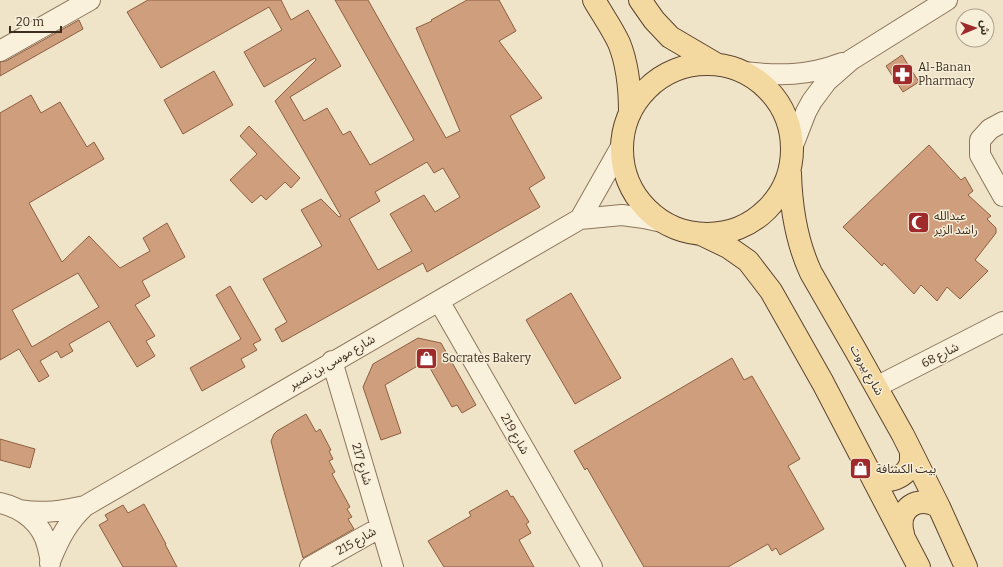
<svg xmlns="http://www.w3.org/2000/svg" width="1003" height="567" viewBox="0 0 1003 567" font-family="Bitter,'Noto Sans Arabic',serif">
<rect width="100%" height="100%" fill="#f0e4c8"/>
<path fill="#cf9f7d" stroke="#8d5f41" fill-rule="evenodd" d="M 148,0 L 281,0 L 291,20 L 308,10 L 341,66 L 290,97 L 304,121 L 327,108 L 343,135 L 350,131 L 370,165 L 414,140 L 335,0 L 368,0 L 446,138 L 460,131 L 416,28 L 432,21 L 431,20 L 467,0 L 499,0 L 516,31 L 499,41 L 542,98 L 510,116 L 545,178 L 529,188 L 540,207 L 427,272 L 423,263 L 282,342 L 275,329 L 287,322 L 263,279 L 322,246 L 301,210 L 321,199 L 339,217 L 341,216 L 275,101 L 316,60 L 315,58 L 264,87 L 244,52 L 282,30 L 269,7 L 161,68 L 127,12 ZM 427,162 L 434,173 L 443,168 L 460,197 L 435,212 L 424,195 L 390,214 L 412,251 L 378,270 L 349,219 L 380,201 L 375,192 Z
M 79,20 L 83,29 L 0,76 L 0,62 L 6,61 Z
M 902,55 L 919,82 L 903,92 L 886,66 Z
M 214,71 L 233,105 L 183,134 L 164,100 Z
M 31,95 L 41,113 L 60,102 L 87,147 L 94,142 L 104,159 L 29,203 L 62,262 L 89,236 L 120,268 L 150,251 L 143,238 L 167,223 L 185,257 L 142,281 L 150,296 L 135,305 L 155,336 L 146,341 L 155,356 L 137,367 L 109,321 L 69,344 L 73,351 L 61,358 L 57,351 L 40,361 L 49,376 L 39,382 L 19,349 L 0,360 L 0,113 ZM 78,273 L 99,307 L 32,347 L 12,310 Z
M 249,126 L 300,178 L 291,188 L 285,182 L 266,200 L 261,195 L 252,203 L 230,180 L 257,154 L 240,136 Z
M 929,145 L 961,180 L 965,177 L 973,191 L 968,195 L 991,216 L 987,219 L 996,228 L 996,233 L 975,260 L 988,271 L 960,299 L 947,287 L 937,301 L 921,285 L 914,294 L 884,263 L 882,266 L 843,227 Z
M 230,286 L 261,340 L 253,344 L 257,350 L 241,359 L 245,367 L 202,391 L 190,368 L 241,339 L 216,295 Z
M 571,293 L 621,378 L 575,404 L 526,320 Z
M 418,338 L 441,343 L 476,405 L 462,413 L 457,405 L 452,407 L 426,361 L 385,385 L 401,433 L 381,440 L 363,387 L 373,364 Z
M 732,358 L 744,380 L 752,376 L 800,459 L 788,466 L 824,529 L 780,555 L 776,548 L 772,551 L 768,544 L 728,567 L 644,567 L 587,468 L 585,470 L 574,451 Z
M 306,414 L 316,432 L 320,429 L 331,450 L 329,451 L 333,459 L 329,461 L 335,472 L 332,474 L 350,507 L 347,509 L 352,517 L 348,519 L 354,529 L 303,558 L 282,484 L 271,441 L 274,434 L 277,431 Z
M 0,439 L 35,449 L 30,468 L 0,460 Z
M 507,490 L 511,497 L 513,496 L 529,522 L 526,524 L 531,533 L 519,540 L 534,567 L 444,567 L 428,541 L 471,516 L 469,512 Z
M 144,504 L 166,544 L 165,544 L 177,567 L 123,567 L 99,525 L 108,520 L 105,515 L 123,505 L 128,513 Z"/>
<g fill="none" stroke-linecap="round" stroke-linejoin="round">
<defs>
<path id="minor" d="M 0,51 L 90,0
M 744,72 C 779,76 808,76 842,63
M 1003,122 L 990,129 L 980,140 L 980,155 L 1003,196
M 792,148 L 806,112 L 812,101 L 827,81 L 851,60 L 947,0
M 580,219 L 622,145
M 439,301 L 592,567
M 332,361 L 393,567
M 876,387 L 1003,322
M 0,503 C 23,508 43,524 48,548 C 49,553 51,558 50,563
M 20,510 C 43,514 63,511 85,506
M 51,559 C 60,537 68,522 85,506 L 580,219 L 622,215 L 644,218 L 662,222
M 310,567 L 381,527"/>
<path id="major" d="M 594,0 C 602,14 612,28 619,43 C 628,65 630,89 630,113
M 640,0 L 654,20 L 670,37 L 716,64
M622 149a85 85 0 1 1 170 0a85 85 0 1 1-170 0Z
M 790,173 C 791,207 796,241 811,273 L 856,351 L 903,435 L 939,507 L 966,567
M 703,235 L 728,247 L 748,261 L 771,291 L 823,383 L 919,567
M 870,473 C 873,475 875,477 878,478 C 891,484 909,475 911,461 C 911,458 911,454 911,451
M 903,534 C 896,509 917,494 939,507"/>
</defs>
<use href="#minor" stroke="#8d765c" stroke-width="22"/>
<use href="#major" stroke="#5b4430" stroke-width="24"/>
<use href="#minor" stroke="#faf1dc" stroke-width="20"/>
<use href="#major" stroke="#f3d9a0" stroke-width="22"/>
</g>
<defs>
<symbol id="pharmacy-square" viewBox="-11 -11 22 22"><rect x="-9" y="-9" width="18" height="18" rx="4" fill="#9e2a2b" stroke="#f7eed8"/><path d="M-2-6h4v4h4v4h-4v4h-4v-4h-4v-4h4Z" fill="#fff"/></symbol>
<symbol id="mosque-square" viewBox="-11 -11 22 22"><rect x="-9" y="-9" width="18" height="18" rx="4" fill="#9e2a2b" stroke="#f7eed8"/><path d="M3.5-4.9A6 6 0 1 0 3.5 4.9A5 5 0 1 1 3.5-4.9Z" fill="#fff"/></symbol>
<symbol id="shop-square" viewBox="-11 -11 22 22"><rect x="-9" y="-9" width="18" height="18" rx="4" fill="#9e2a2b" stroke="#f7eed8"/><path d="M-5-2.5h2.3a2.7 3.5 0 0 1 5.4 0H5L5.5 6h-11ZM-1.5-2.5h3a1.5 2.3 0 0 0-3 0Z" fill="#fff"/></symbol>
</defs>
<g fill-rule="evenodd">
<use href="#pharmacy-square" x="890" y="62" width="25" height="25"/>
<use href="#mosque-square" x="906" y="210" width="25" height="25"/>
<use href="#shop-square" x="414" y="346" width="25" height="25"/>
<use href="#shop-square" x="848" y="456" width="25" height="25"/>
</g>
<g text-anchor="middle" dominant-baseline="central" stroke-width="3" stroke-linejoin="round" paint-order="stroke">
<g font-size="12" fill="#3d2e20" stroke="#f7eed8" text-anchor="start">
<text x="918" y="67">Al-Banan<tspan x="918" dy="14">Pharmacy</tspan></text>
<text x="934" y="216">عبدالله<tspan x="934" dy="14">راشد الزير</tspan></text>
<text x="442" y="358">Socrates Bakery</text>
<text x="876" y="469">بيت الكشافة</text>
</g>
<g font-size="12" fill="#3d2e20" stroke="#f7eed8">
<text transform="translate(940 355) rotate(-27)">شارع 68</text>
<text transform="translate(332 362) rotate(-30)">شارع موسى بن نصير</text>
<text transform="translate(867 370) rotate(61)">شارع بيروت</text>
<text transform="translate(515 434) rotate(60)">شارع 219</text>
<text transform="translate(362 464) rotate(73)">شارع 217</text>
<text transform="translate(356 541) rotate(-30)">شارع 215</text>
</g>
</g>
<g transform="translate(975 28) rotate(88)"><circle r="19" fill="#f7eed8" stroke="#ada18e"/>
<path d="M0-3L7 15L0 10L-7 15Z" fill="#9e2a2b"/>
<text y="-6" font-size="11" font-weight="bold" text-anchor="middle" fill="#3d2e20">ش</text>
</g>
<path d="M10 26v6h51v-6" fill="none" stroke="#3d2e20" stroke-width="2"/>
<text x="16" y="26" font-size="12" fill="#3d2e20" stroke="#f7eed8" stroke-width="3" paint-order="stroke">20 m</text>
</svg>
